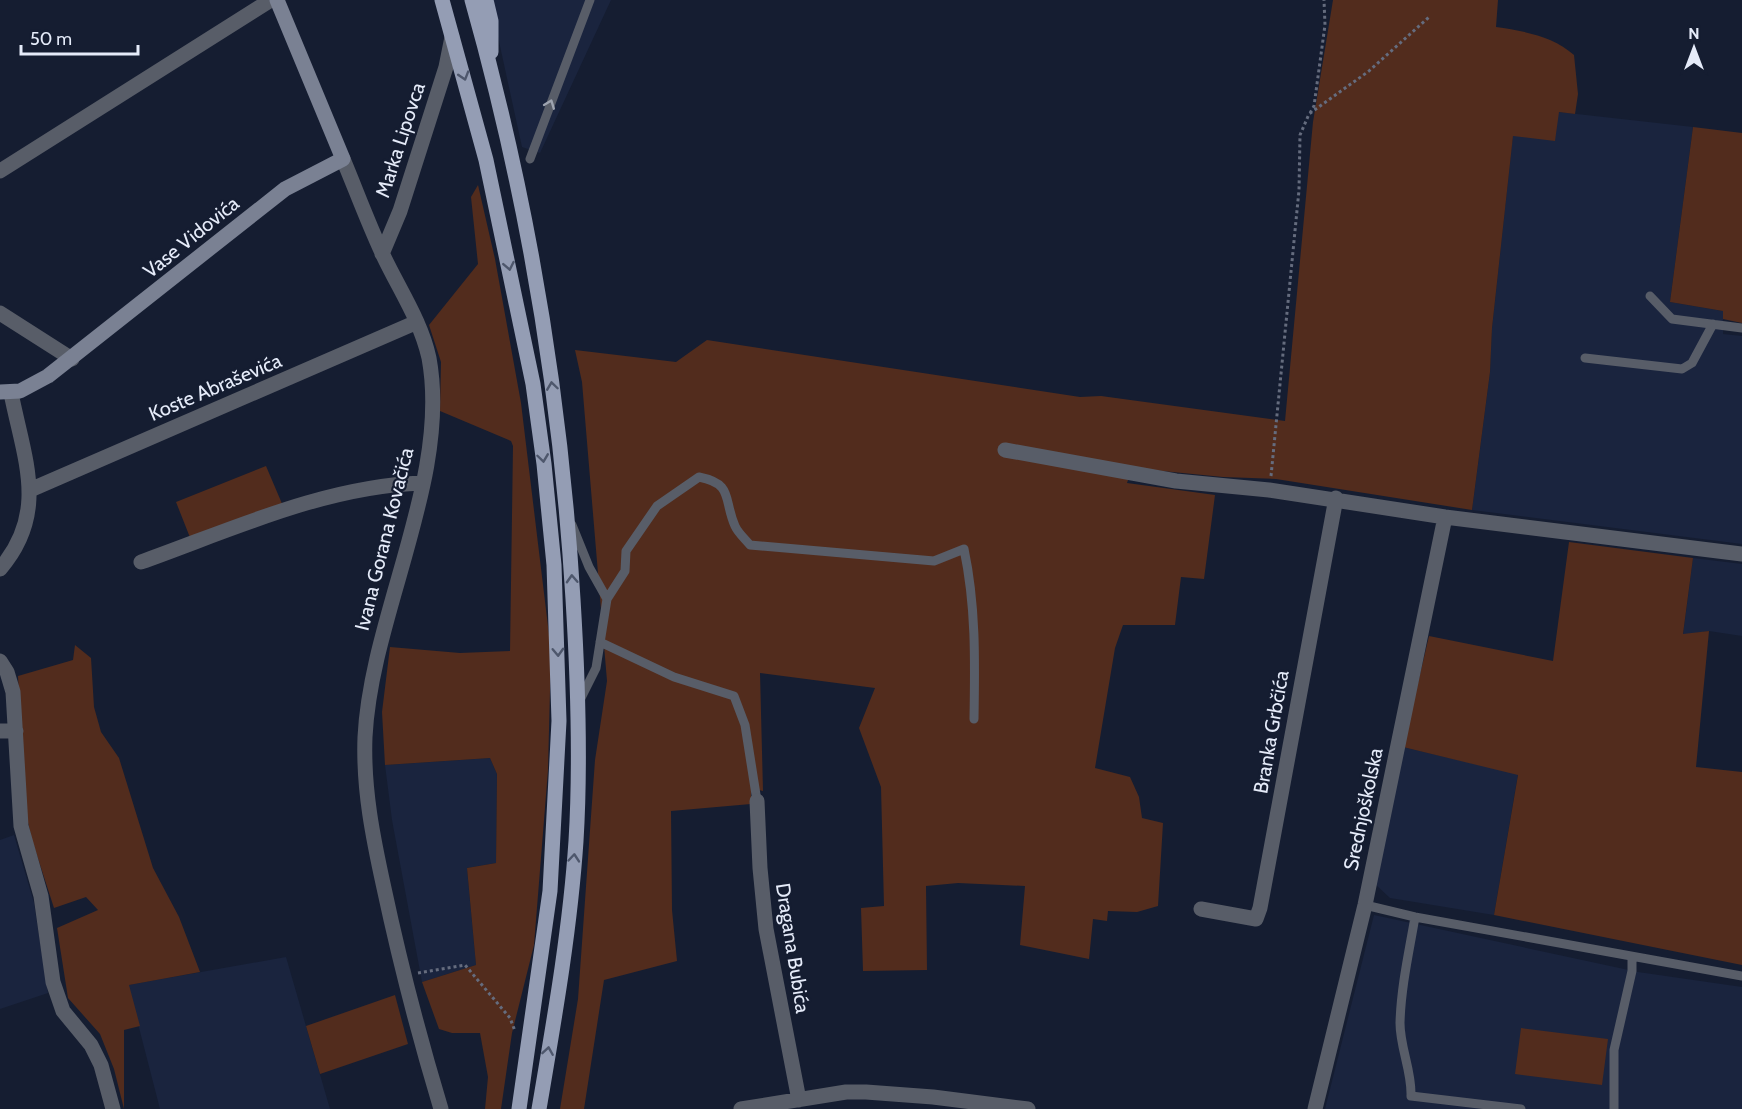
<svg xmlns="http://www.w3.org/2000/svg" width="1742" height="1109" viewBox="0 0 1742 1109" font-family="Cabin,sans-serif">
<rect width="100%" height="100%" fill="#151d31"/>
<path fill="#1a243e" d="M 490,0 L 611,0 L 540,153 L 522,147 Z
M 1559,112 L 1693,127 L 1670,302 L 1723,311 L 1723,334 L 1742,336 L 1742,544 L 1472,510 L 1490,372 L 1492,328 L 1513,135 Z
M 1693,558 L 1742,564 L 1742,636 L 1709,631 L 1683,635 Z
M 1403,747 L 1518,774 L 1494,915 L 1390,898 L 1375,884 Z
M 490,758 L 497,774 L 496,863 L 467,868 L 476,965 L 422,982 L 392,820 L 385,765 Z
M 14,835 L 34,903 L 48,993 L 0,1009 L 0,840 Z
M 1374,915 L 1638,972 L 1742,987 L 1742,1109 L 1325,1109 Z
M 286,957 L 330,1109 L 160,1109 L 128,985 Z"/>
<path fill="#522c1d" d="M 1333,0 L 1498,0 L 1496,27 C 1523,31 1553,36 1574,55 L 1578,94 L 1575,114 L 1559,112 L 1555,141 L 1513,136 L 1492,328 L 1490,372 L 1472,510 L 1276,479 L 1223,477 L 1132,468 L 1127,483 L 1215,495 L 1204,579 L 1181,577 L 1175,625 L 1123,625 L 1115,648 L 1095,768 L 1130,777 L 1139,797 L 1142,818 L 1163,823 L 1158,906 L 1137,912 L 1108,911 L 1107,921 L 1093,919 L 1089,959 L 1020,945 L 1025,886 L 958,883 L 926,886 L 927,970 L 863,971 L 861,908 L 884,906 L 881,787 L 859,728 L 875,688 L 760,673 L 763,791 L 751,788 L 751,804 L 671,811 L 672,910 L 677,961 L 604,980 L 584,1109 L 560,1109 L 578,999 L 595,760 L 607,681 L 582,382 L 575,350 L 676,362 L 707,340 L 1080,397 L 1101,396 L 1285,421 L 1313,122 Z
M 1693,127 L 1742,133 L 1742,323 L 1723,319 L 1723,311 L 1670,302 Z
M 478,185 L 495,259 L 521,403 L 551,651 L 548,770 L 534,945 L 512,1033 L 501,1109 L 485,1109 L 488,1077 L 480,1033 L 452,1033 L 439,1029 L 422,982 L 476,965 L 467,868 L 496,863 L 497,774 L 490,758 L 385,765 L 382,712 L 390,647 L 460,653 L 510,651 L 513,446 L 511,441 L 440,411 L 441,362 L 429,325 L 478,264 L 471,197 Z
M 266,466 L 283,506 L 191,540 L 176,502 Z
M 1569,542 L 1693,558 L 1683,634 L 1709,631 L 1696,767 L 1742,772 L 1742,965 L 1494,915 L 1518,775 L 1403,747 L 1429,636 L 1553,661 Z
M 75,645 L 91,658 L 94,707 L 101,732 L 119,758 L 153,868 L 179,917 L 200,972 L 129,985 L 140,1026 L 124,1030 L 124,1109 L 114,1069 L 100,1034 L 68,998 L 57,928 L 98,910 L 86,897 L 54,908 L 32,840 L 25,809 L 18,676 L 73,660 Z
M 395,995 L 408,1044 L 320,1074 L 306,1026 Z
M 1521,1028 L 1608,1039 L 1602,1085 L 1515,1074 Z"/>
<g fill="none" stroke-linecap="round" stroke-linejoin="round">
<path stroke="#656c7e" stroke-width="3" stroke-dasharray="3 3" stroke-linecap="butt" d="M 1310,113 L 1314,106 L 1325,25 L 1324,0
M 1271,476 L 1299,190 L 1300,135 L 1309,114 L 1369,71 L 1429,17
M 418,973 L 465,965 L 510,1018 L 515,1031"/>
<path stroke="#585d68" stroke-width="9" d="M 530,159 L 590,0
M 1650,296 L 1672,319 L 1742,328
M 1585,358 L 1682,369 L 1692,363 L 1713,324
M 572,525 L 589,567 L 607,599
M 600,642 L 674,677 L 734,696 L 745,725 L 757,801
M 580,700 L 596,668 L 607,599 L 625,571 L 626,551 L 657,506 L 699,477 C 734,484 723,499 735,526 C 738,533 746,540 750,545 L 934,561 L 964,549 C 976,606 975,661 974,719
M 1365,905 L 1415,917 L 1742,976
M 1415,917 C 1409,952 1401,987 1400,1023 C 1400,1048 1412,1071 1411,1096 L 1521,1109
M 1614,1109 L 1614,1050 L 1632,971 L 1632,958"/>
<path stroke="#585d68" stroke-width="15" d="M 343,159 C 356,190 368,223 383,255 C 399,289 421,321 429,358 C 451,478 371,615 365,737 C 363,789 373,838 384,888 C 400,963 419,1036 441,1109
M 0,171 L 271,0
M 382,254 L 400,211 L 446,67 L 452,37
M 0,313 L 72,359
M 1005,450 L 1176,481 L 1269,490 L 1445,517 L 1742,554
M 30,490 L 417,322
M 141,562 C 231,530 325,486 422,483
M 0,569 C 49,512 24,459 11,393
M 0,661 L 7,672 L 13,692 L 21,826 L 41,896 L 53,982 L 63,1011 L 91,1045 L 101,1065 L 113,1109
M 0,731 L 16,731
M 757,801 L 760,868 L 766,929 L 799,1100
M 1201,909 L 1256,919 L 1260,908 L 1336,498
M 741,1109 L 846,1092 L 866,1092 L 933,1097 L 1028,1109
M 1315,1109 L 1365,905 L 1445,517"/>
<path stroke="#7a8193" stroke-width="15" d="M 0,392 L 20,391 L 48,376 L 285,189 L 343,159 L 277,0"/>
<path stroke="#949db4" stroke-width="15" d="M 442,0 L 486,160 L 533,384 L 544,464 L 554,565 L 559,721 L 550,891 L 519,1109
M 472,0 C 527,195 561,397 573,599 C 578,680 581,760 576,841 C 570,931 554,1021 539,1109
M 486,0 L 491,21 L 491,52"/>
</g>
<defs><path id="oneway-chevron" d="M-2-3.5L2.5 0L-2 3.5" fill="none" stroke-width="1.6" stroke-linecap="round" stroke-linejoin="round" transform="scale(1.5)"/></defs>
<g stroke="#4e576c">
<use href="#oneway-chevron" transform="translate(464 76) rotate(73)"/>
<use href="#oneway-chevron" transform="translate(509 266) rotate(79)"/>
<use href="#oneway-chevron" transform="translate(552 386) rotate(-98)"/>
<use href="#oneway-chevron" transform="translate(543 458) rotate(82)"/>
<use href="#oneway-chevron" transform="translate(572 579) rotate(-93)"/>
<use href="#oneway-chevron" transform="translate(558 652) rotate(88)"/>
<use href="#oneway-chevron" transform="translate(574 858) rotate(-85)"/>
<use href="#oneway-chevron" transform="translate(548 1051) rotate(-81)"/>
</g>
<use stroke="#9ea4b0" href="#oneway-chevron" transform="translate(550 104) rotate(-69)"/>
<g text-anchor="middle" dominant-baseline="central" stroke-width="4.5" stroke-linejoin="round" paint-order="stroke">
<g font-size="20" fill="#e5ebf9" stroke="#151d31">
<text transform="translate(400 140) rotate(-72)">Marka Lipovca</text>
<text transform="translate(191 237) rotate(-39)">Vase Vidovića</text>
<text transform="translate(215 387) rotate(-23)">Koste Abraševića</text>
<text transform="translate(384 539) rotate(-76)">Ivana Gorana Kovačića</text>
<text transform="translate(1271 732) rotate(-80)">Branka Grbčića</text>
<text transform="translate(1363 809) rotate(-78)">Srednjoškolska</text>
<text transform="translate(793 948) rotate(81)">Dragana Bubića</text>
</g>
</g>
<g transform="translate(1694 48)" stroke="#151d31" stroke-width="4.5" paint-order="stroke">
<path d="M0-4.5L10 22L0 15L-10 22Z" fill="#e5ebf9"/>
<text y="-9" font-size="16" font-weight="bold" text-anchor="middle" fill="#e5ebf9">N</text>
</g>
<path d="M21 45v9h117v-9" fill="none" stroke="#e5ebf9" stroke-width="3"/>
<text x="30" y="45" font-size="18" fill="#e5ebf9" stroke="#151d31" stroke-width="4.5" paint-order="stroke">50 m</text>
</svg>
